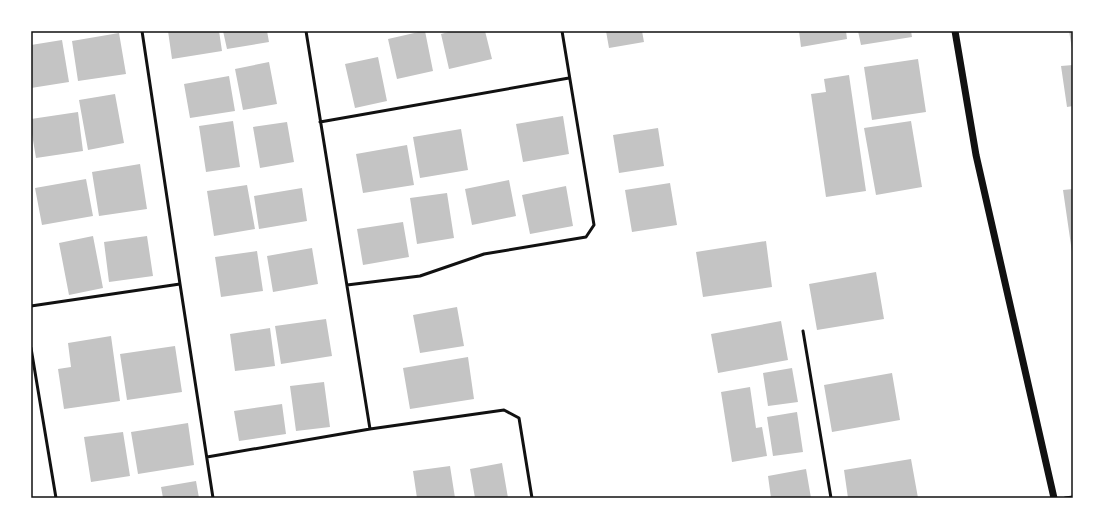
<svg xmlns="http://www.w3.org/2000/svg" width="1104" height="529" viewBox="0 0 1104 529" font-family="'Archivo Narrow',sans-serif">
<rect width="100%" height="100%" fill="#fff"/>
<path fill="#c4c4c4" d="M 168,31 L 219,31 L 222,51 L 172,59 Z
M 223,31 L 267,31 L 269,42 L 227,49 Z
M 423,31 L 425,31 L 433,71 L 397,79 L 388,39 Z
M 452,31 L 485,31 L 492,59 L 449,69 L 441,34 Z
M 606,31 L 642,31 L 644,42 L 609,48 Z
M 799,31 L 846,31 L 847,39 L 801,47 Z
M 858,31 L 911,31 L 912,37 L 861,45 Z
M 1069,31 L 1073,31 L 1073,49 L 1072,49 Z
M 119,33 L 126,74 L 78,81 L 72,41 Z
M 62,40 L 69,82 L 31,88 L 31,45 Z
M 378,57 L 387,101 L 355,108 L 345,64 Z
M 918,59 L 926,112 L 872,120 L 864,67 Z
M 269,62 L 277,104 L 243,110 L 235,69 Z
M 1073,65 L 1073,106 L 1067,107 L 1061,66 Z
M 849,75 L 866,191 L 826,197 L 811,94 L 826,92 L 824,79 Z
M 229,76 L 235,111 L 190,118 L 184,84 Z
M 115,94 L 124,143 L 88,150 L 79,100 Z
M 78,112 L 83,151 L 36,158 L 31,128 L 31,119 Z
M 563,116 L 569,154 L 523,162 L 516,124 Z
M 233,121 L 240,167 L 206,172 L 199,126 Z
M 911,121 L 922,187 L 876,195 L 864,128 Z
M 287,122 L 294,162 L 260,168 L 253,127 Z
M 658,128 L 664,166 L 619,173 L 613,135 Z
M 461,129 L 468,170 L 420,178 L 413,137 Z
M 407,145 L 414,185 L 363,193 L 356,154 Z
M 140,164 L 147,209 L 99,216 L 92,172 Z
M 86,179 L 93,216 L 42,225 L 35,188 Z
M 509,180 L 516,216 L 472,225 L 465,189 Z
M 670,183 L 677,225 L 632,232 L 625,190 Z
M 247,185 L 255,229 L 214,236 L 207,191 Z
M 566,186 L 573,226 L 530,234 L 522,195 Z
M 302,188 L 307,221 L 259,229 L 254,196 Z
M 1073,189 L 1073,252 L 1072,252 L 1063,190 Z
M 447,193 L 454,238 L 417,244 L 410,198 Z
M 403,222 L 409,257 L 363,265 L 357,229 Z
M 93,236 L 103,288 L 69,295 L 59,243 Z
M 147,236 L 153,276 L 109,282 L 104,242 Z
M 766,241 L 772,287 L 703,297 L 696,252 Z
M 312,248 L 318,284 L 273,292 L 267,256 Z
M 257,251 L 263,291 L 221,297 L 215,257 Z
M 876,272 L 884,319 L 817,330 L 809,284 Z
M 457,307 L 464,346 L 420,353 L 413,315 Z
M 326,319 L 332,356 L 281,364 L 275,326 Z
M 781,321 L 788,360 L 718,373 L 711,334 Z
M 270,328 L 275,366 L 235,371 L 230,334 Z
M 111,336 L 120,401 L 64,409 L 58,369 L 71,367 L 68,343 Z
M 175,346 L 182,392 L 127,400 L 120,354 Z
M 468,357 L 474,399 L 410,409 L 403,368 Z
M 792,368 L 798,402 L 768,406 L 763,373 Z
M 892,373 L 900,420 L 832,432 L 824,385 Z
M 324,382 L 330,427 L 296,431 L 290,386 Z
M 750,387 L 756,428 L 762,427 L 767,456 L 732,462 L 721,392 Z
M 282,404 L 286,434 L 239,441 L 234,411 Z
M 797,412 L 803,452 L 773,456 L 767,417 Z
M 188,423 L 194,465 L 138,474 L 131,432 Z
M 123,432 L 130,476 L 91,482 L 84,437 Z
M 911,459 L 918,498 L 848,498 L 844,470 Z
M 502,463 L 508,498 L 475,498 L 470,469 Z
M 450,466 L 455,498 L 417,498 L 413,471 Z
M 806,469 L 811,498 L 771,498 L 768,476 Z
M 196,481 L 199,498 L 163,498 L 161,487 Z"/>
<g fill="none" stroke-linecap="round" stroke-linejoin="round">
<path stroke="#111" stroke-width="3" d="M 142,31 L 180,284 L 213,498
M 306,31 L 370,429
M 320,122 L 569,78
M 347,285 L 420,276 L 484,254 L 586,237 L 594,225 L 562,31
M 31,306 L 180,284
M 803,331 L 831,498
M 31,348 L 56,498
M 207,457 L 370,429 L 504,410 L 519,418 L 532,498
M 1065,498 L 1073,497"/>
<path stroke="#111" stroke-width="7" d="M 955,31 L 976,155 L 1054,498"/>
</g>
<rect width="1104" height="529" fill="none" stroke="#ffffff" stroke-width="64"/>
<rect x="32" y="32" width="1040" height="465" fill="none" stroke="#111" stroke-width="1.5"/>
</svg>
